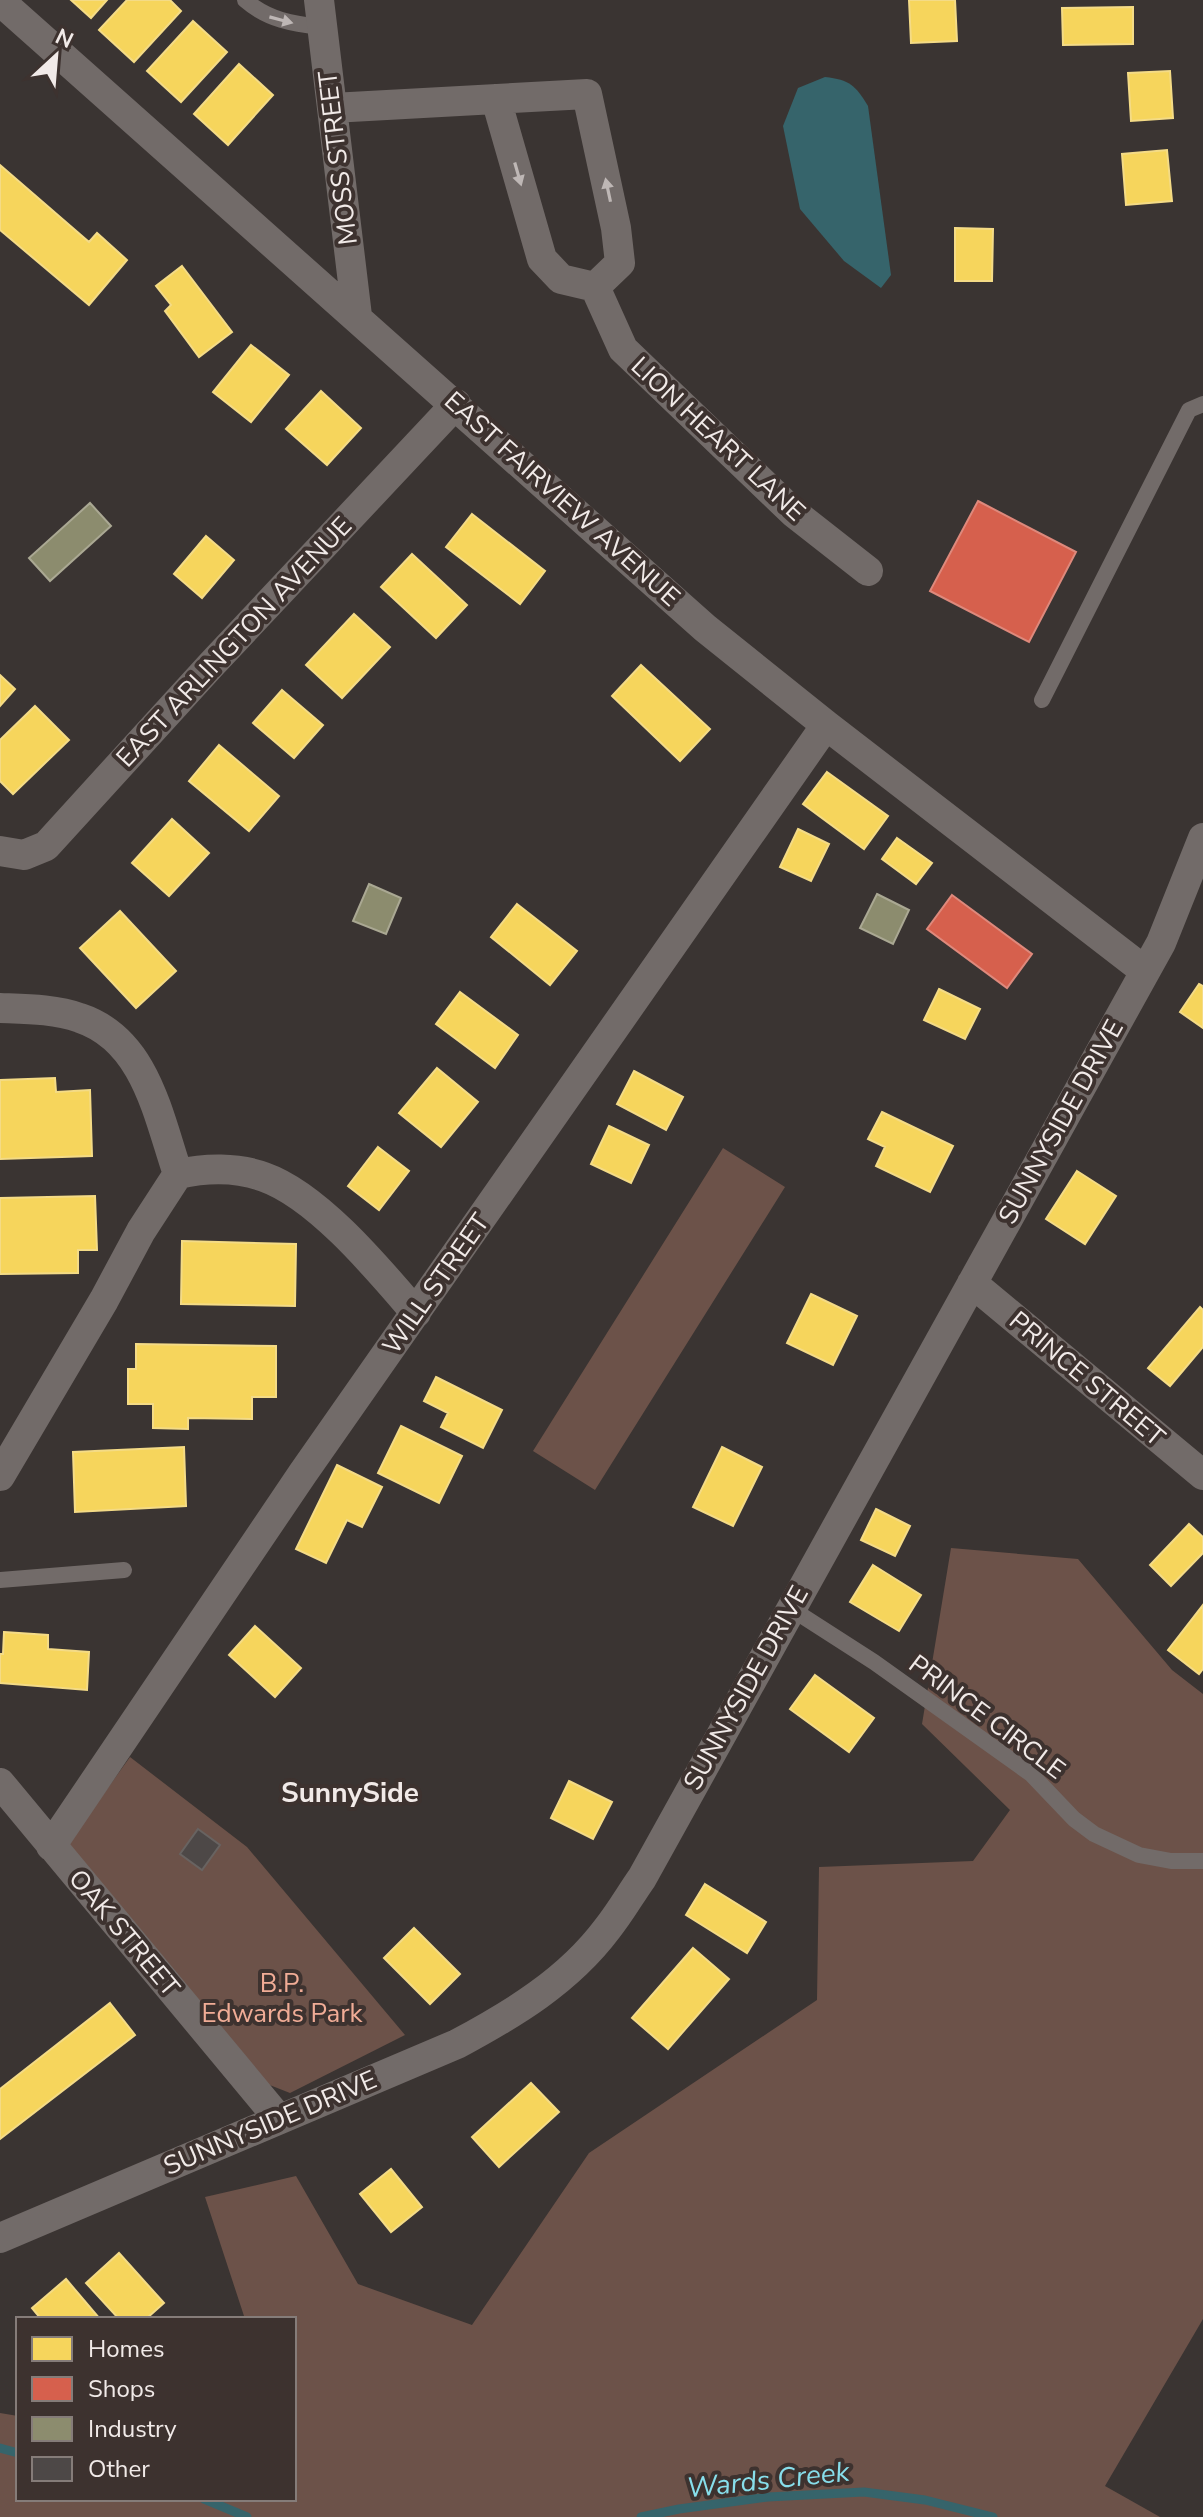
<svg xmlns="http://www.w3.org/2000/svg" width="1203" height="2517" viewBox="0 0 1203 2517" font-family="'Nunito Sans',sans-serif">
<rect width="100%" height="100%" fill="#3a3432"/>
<path fill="#6c5249" d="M 723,1148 L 785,1187 L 595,1490 L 533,1451 Z
M 951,1548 L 1078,1559 L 1172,1670 L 1203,1694 L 1203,2319 L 1105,2486 L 1160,2517 L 0,2517 L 0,2413 L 18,2416 L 18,2499 L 294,2499 L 294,2319 L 245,2319 L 205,2197 L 296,2176 L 358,2284 L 472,2325 L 589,2153 L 817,2000 L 819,1867 L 973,1861 L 1010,1810 L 922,1724 Z
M 130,1757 L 247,1847 L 405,2035 L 290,2093 L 262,2082 L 67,1845 Z"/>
<path fill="#36646b" d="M 825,77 C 850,80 855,85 868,106 L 891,275 L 881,288 L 844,261 L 800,209 L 783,126 L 798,88 Z"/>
<path fill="#f6d55c" stroke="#f4db86" stroke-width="2" d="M 71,0 L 107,0 L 91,18 Z
M 127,0 L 170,0 L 181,11 L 134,62 L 99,30 Z
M 909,0 L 955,0 L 957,41 L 911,43 Z
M 1133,7 L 1133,44 L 1063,45 L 1062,8 Z
M 193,21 L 227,52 L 181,102 L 147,71 Z
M 239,64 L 273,95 L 228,145 L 194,114 Z
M 1170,71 L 1173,118 L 1131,121 L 1128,73 Z
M 1167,150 L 1172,201 L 1126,205 L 1122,154 Z
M 0,165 L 89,242 L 97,233 L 127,260 L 89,305 L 0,230 Z
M 955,228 L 993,229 L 992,281 L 955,281 Z
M 182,266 L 232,332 L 199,357 L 165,311 L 171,305 L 156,286 Z
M 251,345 L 289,375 L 251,422 L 213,392 Z
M 321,391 L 361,428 L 327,465 L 286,429 Z
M 472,514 L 545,571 L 520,604 L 446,547 Z
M 206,536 L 234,560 L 202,598 L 174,574 Z
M 412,554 L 467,605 L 436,638 L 381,587 Z
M 354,614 L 390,647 L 342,698 L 306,665 Z
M 641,665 L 710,729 L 680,761 L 612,696 Z
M 0,675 L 15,689 L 0,706 Z
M 282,690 L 323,725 L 294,758 L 253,723 Z
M 35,706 L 69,740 L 13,794 L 0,781 L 0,740 Z
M 219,745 L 279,796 L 249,831 L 189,781 Z
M 827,772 L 888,816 L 864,849 L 803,804 Z
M 172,819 L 209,853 L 169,896 L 132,863 Z
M 798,829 L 829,844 L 811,881 L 780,867 Z
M 897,838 L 932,863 L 916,884 L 882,859 Z
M 517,904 L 577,951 L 550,985 L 491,937 Z
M 120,911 L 176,971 L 136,1008 L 80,948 Z
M 1199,984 L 1203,986 L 1203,1028 L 1180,1012 Z
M 939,989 L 980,1009 L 965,1039 L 924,1020 Z
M 460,992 L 518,1035 L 495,1068 L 436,1024 Z
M 437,1068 L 478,1102 L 441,1147 L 399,1113 Z
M 634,1071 L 683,1097 L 666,1130 L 617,1104 Z
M 55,1078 L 56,1092 L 90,1090 L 92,1156 L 0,1159 L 0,1080 Z
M 882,1112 L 953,1146 L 930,1192 L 876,1166 L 885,1147 L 868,1139 Z
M 609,1126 L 649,1145 L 631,1183 L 591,1164 Z
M 378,1147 L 409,1171 L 379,1210 L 348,1186 Z
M 1077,1171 L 1116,1196 L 1085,1244 L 1046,1219 Z
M 95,1196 L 97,1250 L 78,1250 L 78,1273 L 0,1274 L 0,1198 Z
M 182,1241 L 296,1244 L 295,1306 L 181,1304 Z
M 811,1294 L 857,1316 L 833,1365 L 787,1343 Z
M 1200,1307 L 1203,1310 L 1203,1347 L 1170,1386 L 1148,1368 Z
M 136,1344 L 276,1346 L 276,1397 L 252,1397 L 252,1419 L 188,1418 L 188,1429 L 153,1428 L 153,1404 L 128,1404 L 128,1369 L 136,1369 Z
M 436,1377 L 502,1410 L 483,1448 L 441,1427 L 448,1413 L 424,1401 Z
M 401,1426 L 462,1456 L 439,1503 L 378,1473 Z
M 184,1447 L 186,1506 L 75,1512 L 73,1452 Z
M 722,1447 L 762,1467 L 733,1526 L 693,1507 Z
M 337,1465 L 382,1487 L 362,1527 L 347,1520 L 326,1563 L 296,1549 Z
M 876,1509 L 910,1526 L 895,1556 L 861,1540 Z
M 1189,1524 L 1203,1537 L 1203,1553 L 1171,1586 L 1150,1565 Z
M 873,1565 L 921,1595 L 899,1631 L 850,1602 Z
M 1203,1605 L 1203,1669 L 1199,1674 L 1168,1650 Z
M 255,1626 L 301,1668 L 275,1697 L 229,1655 Z
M 4,1632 L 48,1635 L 48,1649 L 89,1652 L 87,1690 L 0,1683 L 0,1654 L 3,1654 Z
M 815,1675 L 874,1718 L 849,1752 L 790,1709 Z
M 569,1781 L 612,1802 L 593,1839 L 551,1818 Z
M 705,1884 L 766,1922 L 747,1953 L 686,1915 Z
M 414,1928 L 460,1974 L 430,2004 L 384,1958 Z
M 693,1948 L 729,1979 L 668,2049 L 632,2018 Z
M 110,2003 L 135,2035 L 0,2139 L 0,2089 Z
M 531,2083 L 559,2112 L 499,2167 L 472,2137 Z
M 391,2169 L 422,2207 L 391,2232 L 360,2194 Z
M 119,2253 L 164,2303 L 146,2319 L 119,2319 L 86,2283 Z
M 66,2279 L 100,2319 L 41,2319 L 32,2308 Z"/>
<path fill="#d6604d" stroke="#de897c" stroke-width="2" d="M 978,501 L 1076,552 L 1029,642 L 930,591 Z
M 952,895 L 1032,954 L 1007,988 L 927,929 Z"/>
<path fill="#8c8c6e" stroke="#aaa893" stroke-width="2" d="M 90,503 L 111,526 L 50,581 L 29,558 Z
M 369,884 L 401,898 L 386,934 L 353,921 Z
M 877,894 L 909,910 L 893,944 L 860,928 Z"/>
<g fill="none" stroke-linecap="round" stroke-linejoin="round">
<path stroke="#36646b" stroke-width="9" d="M 0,2448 L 18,2453
M 204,2499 L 247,2517
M 641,2517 L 679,2509 L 768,2497 L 864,2492 L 925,2500 L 993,2517"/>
</g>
<path fill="#4d4847" stroke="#686361" stroke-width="2" d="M 198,1829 L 220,1845 L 202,1870 L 180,1854 Z"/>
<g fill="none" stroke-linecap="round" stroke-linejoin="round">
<path stroke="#726b69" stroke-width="16" d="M 245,0 C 268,20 293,24 322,27
M 1042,700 L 1189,410 L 1203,404
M 0,1580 L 124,1570
M 790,1608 L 874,1662 L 1031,1774 L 1074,1819 L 1094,1834 L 1139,1855 L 1171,1861 L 1203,1861"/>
<path stroke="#726b69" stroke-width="30" d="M 319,0 L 357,316
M 0,1 L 705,628 L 826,725 L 1145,971
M 332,108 L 587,94 L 616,228 L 620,263 L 595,287 L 561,279 L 542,259 L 496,99
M 595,287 L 623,349 L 794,513 L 868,571
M 0,851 L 24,855 L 46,846 L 211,665 L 456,404
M 0,1008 C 26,1009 55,1009 80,1018 C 146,1040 158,1116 178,1174
M 972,1283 L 1203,1475
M 0,1476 L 104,1300 L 141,1231 L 178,1174 C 205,1168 237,1167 264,1177 C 318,1196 379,1270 416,1313
M 0,1783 L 279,2119
M 51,1846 L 303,1473 L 826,725
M 0,2238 L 457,2044 C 513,2014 568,1981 607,1929 C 620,1913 630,1895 642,1878 L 1161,943 L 1203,838"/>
</g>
<defs><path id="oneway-solid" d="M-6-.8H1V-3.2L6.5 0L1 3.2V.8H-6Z" transform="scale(2)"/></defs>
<g fill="#beb7b5">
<use href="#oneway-solid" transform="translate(281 20) rotate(15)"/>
<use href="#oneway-solid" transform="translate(518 174) rotate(74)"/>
<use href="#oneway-solid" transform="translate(608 190) rotate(-102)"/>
</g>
<g text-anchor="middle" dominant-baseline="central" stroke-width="8" stroke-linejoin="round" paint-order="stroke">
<g font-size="26" fill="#f1eae8" stroke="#3d322f">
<text transform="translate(338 158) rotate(-97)">MOSS STREET</text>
<text transform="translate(718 439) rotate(43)">LION HEART LANE</text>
<text transform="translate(562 499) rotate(42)">EAST FAIRVIEW AVENUE</text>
<text transform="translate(234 642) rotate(-47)">EAST ARLINGTON AVENUE</text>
<text transform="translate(1061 1122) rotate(-61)">SUNNYSIDE DRIVE</text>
<text transform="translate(436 1284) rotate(-55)">WILL STREET</text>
<text transform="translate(1087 1379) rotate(40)">PRINCE STREET</text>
<text transform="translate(746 1688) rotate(-61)">SUNNYSIDE DRIVE</text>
<text transform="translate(987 1717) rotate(37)">PRINCE CIRCLE</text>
<text transform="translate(124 1933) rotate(50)">OAK STREET</text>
<text transform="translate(270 2123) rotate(-23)">SUNNYSIDE DRIVE</text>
</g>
<g font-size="26" fill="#f0ac96" stroke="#3d322f">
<text x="282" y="1983">B.P.<tspan x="282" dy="30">Edwards Park</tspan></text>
</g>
<g font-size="28" font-weight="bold" fill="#f1eae8" stroke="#3d322f">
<text x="350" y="1793">SunnySide</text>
</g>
<g font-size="28" font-style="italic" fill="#87deeb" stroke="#3d322f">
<text transform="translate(768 2480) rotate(-6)">Wards Creek</text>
</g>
</g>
<rect x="16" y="2317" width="280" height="184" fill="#3d322f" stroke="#857c79" stroke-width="2"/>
<rect x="32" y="2337" width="40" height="24" fill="#f6d55c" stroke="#857c79" stroke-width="2"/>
<text x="88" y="2357" font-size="24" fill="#f1eae8">Homes</text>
<rect x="32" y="2377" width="40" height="24" fill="#d6604d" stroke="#857c79" stroke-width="2"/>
<text x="88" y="2397" font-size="24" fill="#f1eae8">Shops</text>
<rect x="32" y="2417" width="40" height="24" fill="#8c8c6e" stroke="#857c79" stroke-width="2"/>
<text x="88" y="2437" font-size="24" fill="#f1eae8">Industry</text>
<rect x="32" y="2457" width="40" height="24" fill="#4d4847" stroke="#857c79" stroke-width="2"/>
<text x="88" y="2477" font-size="24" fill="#f1eae8">Other</text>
<g transform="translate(56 56) rotate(26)" stroke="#3d322f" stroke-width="6" paint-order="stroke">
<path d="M0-6L14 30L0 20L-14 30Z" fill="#f1eae8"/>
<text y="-12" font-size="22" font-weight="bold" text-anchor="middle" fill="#f1eae8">N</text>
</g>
</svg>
